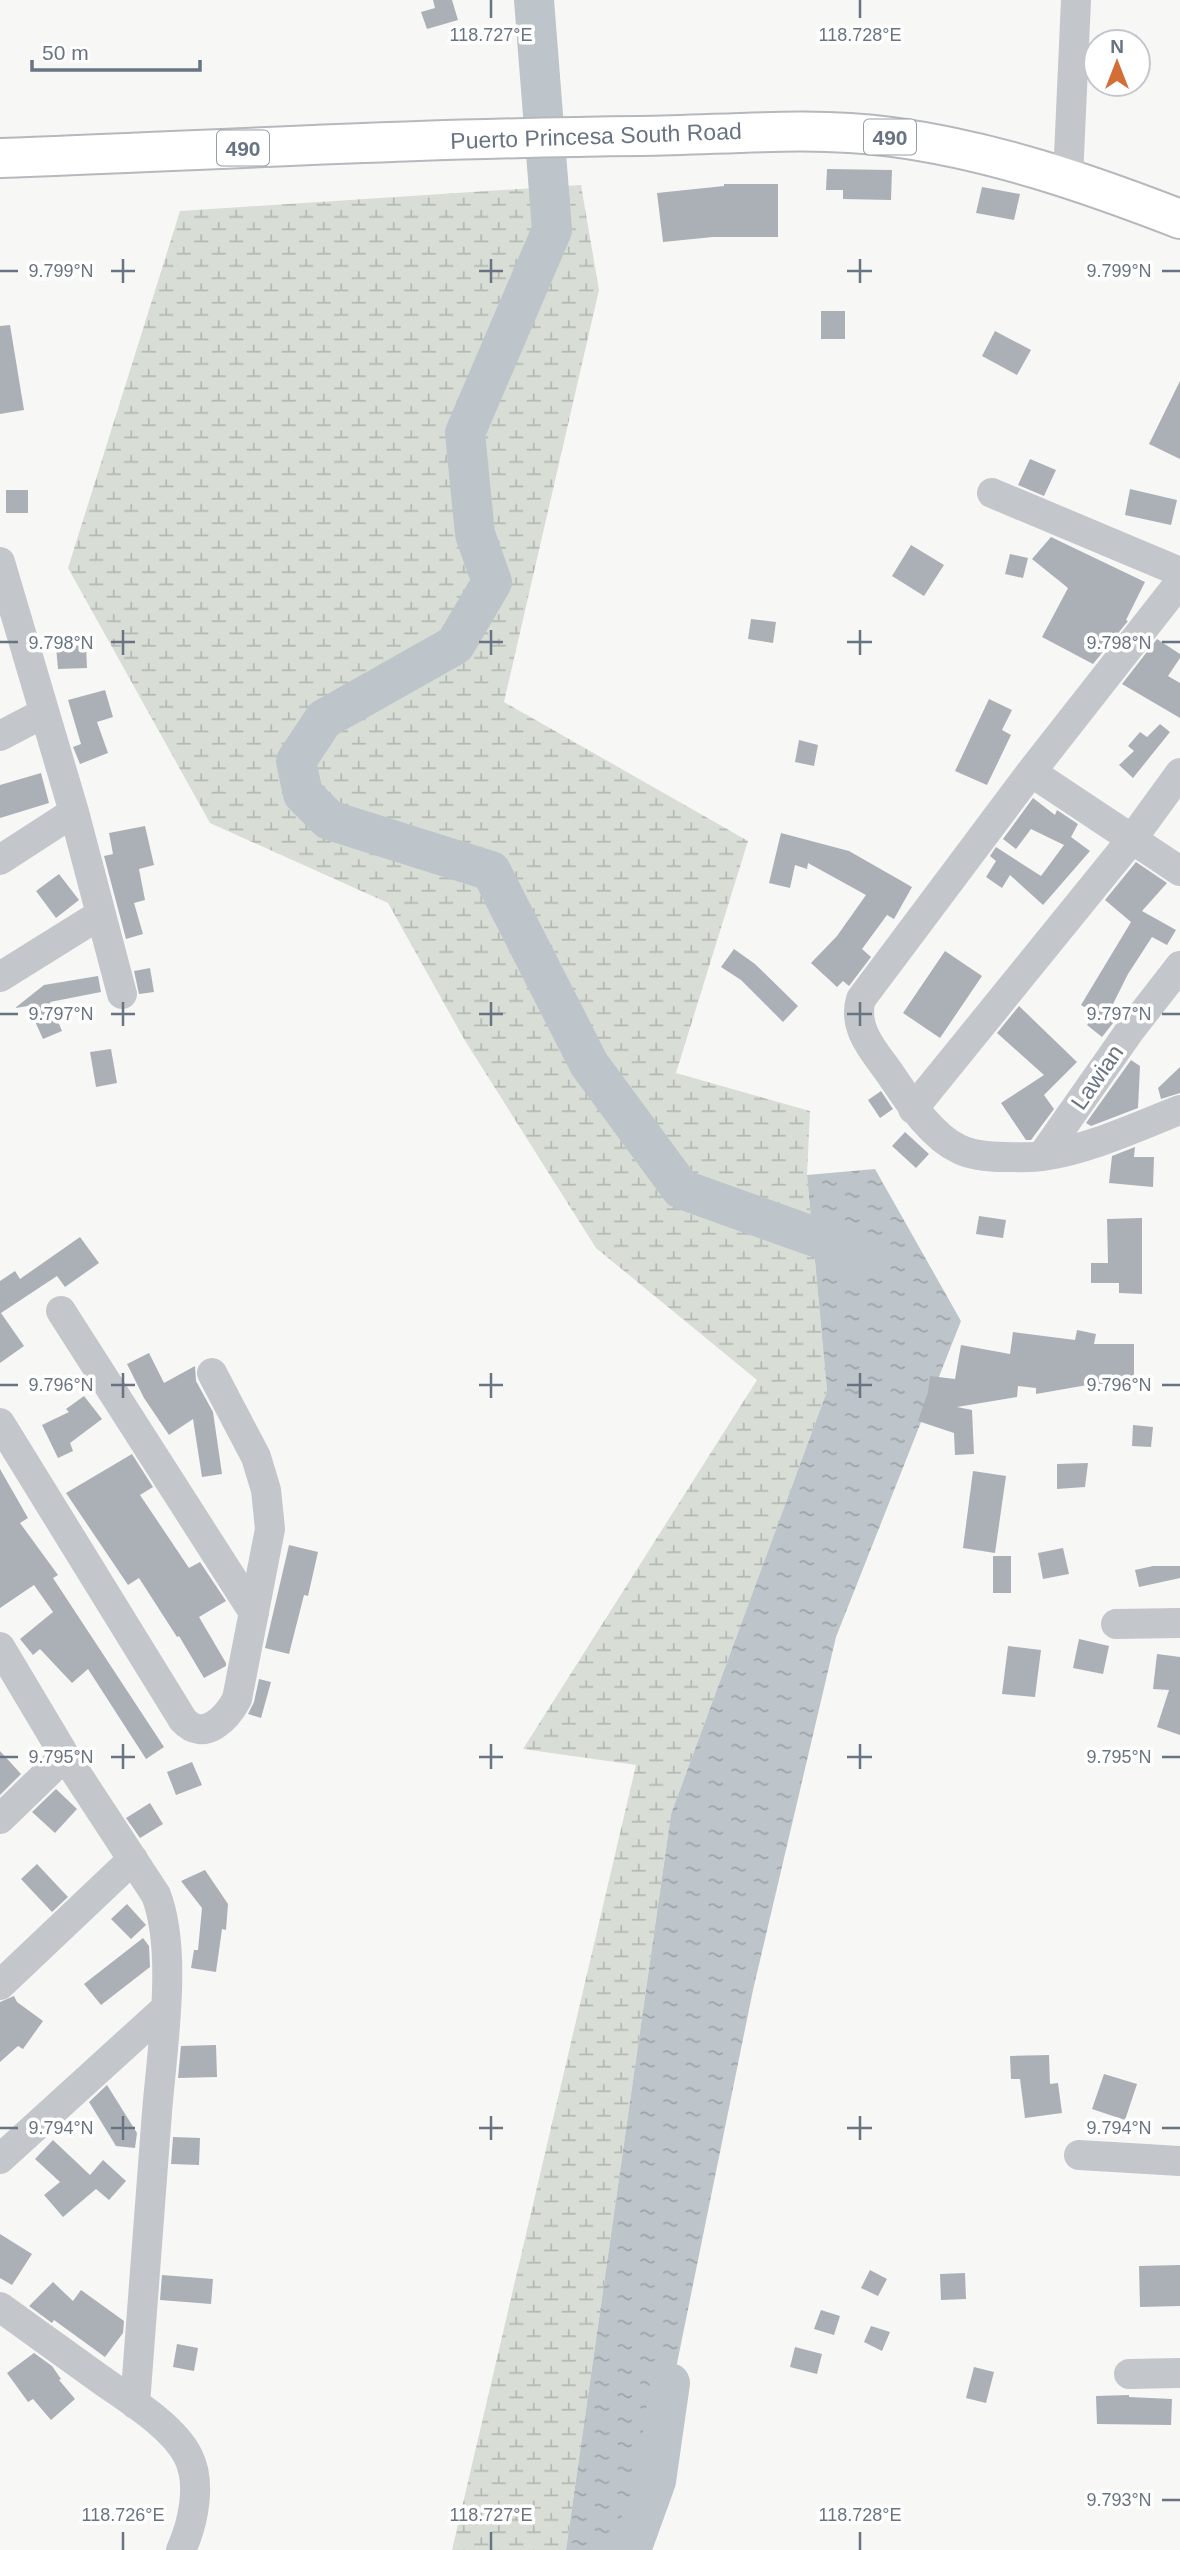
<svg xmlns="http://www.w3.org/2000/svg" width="1180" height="2550" viewBox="0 0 1180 2550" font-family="Arial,sans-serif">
<defs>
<pattern id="wetland-marsh" width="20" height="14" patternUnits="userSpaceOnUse" patternTransform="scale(1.75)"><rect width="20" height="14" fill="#d8ded6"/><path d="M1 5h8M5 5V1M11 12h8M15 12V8" fill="none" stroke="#b3b9b3"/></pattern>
<pattern id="water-ripples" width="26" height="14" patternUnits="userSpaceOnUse" patternTransform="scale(1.75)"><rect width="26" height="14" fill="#bdc5ca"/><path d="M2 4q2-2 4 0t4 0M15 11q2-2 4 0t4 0" fill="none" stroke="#9ea5a9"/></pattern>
</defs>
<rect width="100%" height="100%" fill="#f7f7f5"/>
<path fill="url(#wetland-marsh)" d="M 581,185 L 599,290 L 504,702 L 748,841 L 676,1073 L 810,1111 L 807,1175 L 827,1391 L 671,1814 L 566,2550 L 452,2550 L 636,1765 L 523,1749 L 757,1380 L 596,1248 L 464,1039 L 388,903 L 210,823 L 68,568 L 180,211 Z"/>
<path fill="url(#water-ripples)" d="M 875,1169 L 961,1321 L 836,1637 L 753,1990 L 639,2550 L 566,2550 L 671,1814 L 827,1391 L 807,1175 Z"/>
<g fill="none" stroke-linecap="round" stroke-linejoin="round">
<path stroke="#bdc5ca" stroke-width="40" d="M 534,0 L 552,230 L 465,433 L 475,534 L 492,582 L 455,645 L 324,719 L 296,761 L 303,794 L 329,820 L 491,871 L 589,1064 L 681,1189 L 863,1254
M 631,2550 L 656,2481 L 670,2383"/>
</g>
<path fill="#abb0b7" d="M 433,0 L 452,0 L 458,20 L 427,29 L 421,12 L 435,8 Z
M 827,169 L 892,170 L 891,200 L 843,199 L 843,190 L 826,190 Z
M 724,184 L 778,184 L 778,237 L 713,237 L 663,242 L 657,193 L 724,186 Z
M 982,187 L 1020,194 L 1014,220 L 976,213 Z
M 821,311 L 845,311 L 845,339 L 821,339 Z
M 10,325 L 24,410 L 0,414 L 0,326 Z
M 995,331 L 1031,350 L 1017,375 L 982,356 Z
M 1180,381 L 1180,459 L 1149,444 Z
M 1030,459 L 1056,470 L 1044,496 L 1018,485 Z
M 1130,489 L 1177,500 L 1171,525 L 1125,515 Z
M 6,490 L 28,490 L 28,513 L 6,513 Z
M 1051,537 L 1145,582 L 1126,620 L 1128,621 L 1093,664 L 1042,637 L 1068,588 L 1032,559 Z
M 911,545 L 944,565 L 924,596 L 892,576 Z
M 1010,554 L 1028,558 L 1023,578 L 1005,574 Z
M 751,619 L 776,622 L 773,643 L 748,639 Z
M 1157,639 L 1180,654 L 1180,658 L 1168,676 L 1180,683 L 1180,718 L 1122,684 Z
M 86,645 L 87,668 L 58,669 L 56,647 Z
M 105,690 L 113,717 L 97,722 L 108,753 L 80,764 L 73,747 L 81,744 L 68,700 Z
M 989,699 L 1012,710 L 1002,730 L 1011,735 L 987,785 L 955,771 Z
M 1160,724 L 1170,732 L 1133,778 L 1119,765 L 1134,751 L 1128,746 L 1140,732 L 1147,737 Z
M 799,740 L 818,745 L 814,766 L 795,762 Z
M 41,773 L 49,803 L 0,818 L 0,785 Z
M 1033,798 L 1055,815 L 1057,810 L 1078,824 L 1071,837 L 1090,851 L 1043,905 L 1010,875 L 1002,888 L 986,877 L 996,861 L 990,856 L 996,847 L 1041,876 L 1064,845 L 1031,829 L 1016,849 L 1003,839 Z
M 145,826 L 154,865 L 139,869 L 145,900 L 134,903 L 143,934 L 126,939 L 104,856 L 113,854 L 109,833 Z
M 781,833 L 849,851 L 912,887 L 894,919 L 887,915 L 862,949 L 871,957 L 849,986 L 843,981 L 837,987 L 811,963 L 837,936 L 866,895 L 808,863 L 807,869 L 795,865 L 790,888 L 769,883 Z
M 1136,862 L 1167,883 L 1142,911 L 1176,930 L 1167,945 L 1152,937 L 1128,974 L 1112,1006 L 1121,1013 L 1102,1037 L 1087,1025 L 1096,1014 L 1081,1005 L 1131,922 L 1105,900 Z
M 59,874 L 79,900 L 56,918 L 36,891 Z
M 734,949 L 755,964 L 798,1006 L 783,1022 L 741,980 L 721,967 Z
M 945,951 L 982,976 L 940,1038 L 903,1013 Z
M 150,968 L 154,992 L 139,994 L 134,971 Z
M 98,976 L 101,992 L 50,1002 L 62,1031 L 43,1039 L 28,1006 L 15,1008 L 44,985 Z
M 1019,1006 L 1077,1062 L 1044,1095 L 1054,1109 L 1031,1140 L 1026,1140 L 1001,1103 L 1044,1075 L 997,1033 Z
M 111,1049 L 117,1083 L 96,1087 L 90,1052 Z
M 1131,1060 L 1140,1066 L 1138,1108 L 1091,1126 L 1086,1123 Z
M 1180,1067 L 1180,1093 L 1161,1099 L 1158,1088 Z
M 881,1091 L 893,1109 L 880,1118 L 868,1100 Z
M 905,1132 L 929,1154 L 916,1168 L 892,1146 Z
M 1135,1147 L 1134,1157 L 1154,1157 L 1153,1187 L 1109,1183 L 1112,1156 Z
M 979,1216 L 1006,1220 L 1003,1238 L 976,1234 Z
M 1142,1218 L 1142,1294 L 1119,1293 L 1119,1283 L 1091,1283 L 1091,1263 L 1108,1263 L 1107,1219 Z
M 80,1237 L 99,1263 L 65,1287 L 57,1276 L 1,1313 L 24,1346 L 0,1363 L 0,1281 L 15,1271 L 20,1279 Z
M 1077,1330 L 1096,1334 L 1094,1344 L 1134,1344 L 1134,1384 L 1093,1384 L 1036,1394 L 1036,1388 L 1018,1386 L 1017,1397 L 957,1407 L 972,1410 L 974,1454 L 955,1455 L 954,1433 L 918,1421 L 928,1392 L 930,1376 L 955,1379 L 961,1345 L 1010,1354 L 1013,1332 L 1075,1340 Z
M 149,1353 L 164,1383 L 195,1366 L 196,1381 L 213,1412 L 222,1474 L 202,1477 L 193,1419 L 169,1435 L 144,1398 L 127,1364 Z
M 84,1396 L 102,1419 L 70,1443 L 73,1451 L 58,1458 L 42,1425 L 69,1412 L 66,1409 Z
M 1133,1425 L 1153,1427 L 1151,1447 L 1132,1446 Z
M 132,1454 L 153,1487 L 140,1495 L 189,1568 L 200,1562 L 226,1601 L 199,1617 L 226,1663 L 226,1666 L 204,1678 L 179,1636 L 177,1637 L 139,1578 L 128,1585 L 66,1493 Z
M 1088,1463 L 1085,1487 L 1057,1489 L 1057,1464 Z
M 0,1469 L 28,1518 L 20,1523 L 58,1575 L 53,1578 L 164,1747 L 146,1759 L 88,1669 L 72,1683 L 40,1649 L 33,1655 L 20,1639 L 53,1612 L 34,1585 L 0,1608 Z
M 973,1471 L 1006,1476 L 995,1553 L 963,1548 Z
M 289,1545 L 318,1552 L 308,1596 L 304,1595 L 289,1654 L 265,1648 Z
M 1063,1548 L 1069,1574 L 1043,1579 L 1038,1553 Z
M 993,1556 L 1011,1556 L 1011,1593 L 993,1593 Z
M 1153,1566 L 1180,1566 L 1180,1578 L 1139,1587 L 1135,1570 Z
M 1079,1639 L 1109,1646 L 1103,1674 L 1073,1668 Z
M 1008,1646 L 1041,1650 L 1035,1697 L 1002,1694 Z
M 1157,1654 L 1180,1657 L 1180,1735 L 1157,1727 L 1169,1690 L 1153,1689 Z
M 259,1679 L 271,1682 L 261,1718 L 248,1714 L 254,1702 Z
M 0,1751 L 21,1774 L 0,1795 Z
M 192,1762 L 202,1785 L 176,1795 L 167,1772 Z
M 56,1789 L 77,1809 L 55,1833 L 32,1812 Z
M 150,1803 L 163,1824 L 140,1838 L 126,1818 Z
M 37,1864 L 68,1897 L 52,1912 L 21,1879 Z
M 205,1870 L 228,1904 L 226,1930 L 222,1929 L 216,1972 L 191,1968 L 194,1950 L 198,1950 L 202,1908 L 181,1881 Z
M 127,1904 L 146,1925 L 131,1939 L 111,1919 Z
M 143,1938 L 149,1946 L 150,1967 L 101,2005 L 84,1984 Z
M 14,1996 L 17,2002 L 43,2021 L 23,2049 L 18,2046 L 0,2062 L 0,2002 Z
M 216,2045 L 217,2077 L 178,2078 L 181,2046 Z
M 1049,2055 L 1050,2084 L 1058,2083 L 1062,2113 L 1025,2118 L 1020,2079 L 1011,2079 L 1010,2056 Z
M 1104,2074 L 1137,2084 L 1125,2120 L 1092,2109 Z
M 107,2085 L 137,2133 L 135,2148 L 116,2146 L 89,2102 Z
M 173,2137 L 200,2138 L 199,2165 L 171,2164 Z
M 53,2140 L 90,2175 L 103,2160 L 126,2181 L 109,2200 L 96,2189 L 63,2217 L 44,2195 L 60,2182 L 35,2159 Z
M 0,2234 L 32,2254 L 12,2285 L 0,2278 Z
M 1180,2265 L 1180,2306 L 1140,2307 L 1139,2266 Z
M 870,2270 L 887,2279 L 878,2296 L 861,2288 Z
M 965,2273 L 966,2299 L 941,2300 L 940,2274 Z
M 162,2275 L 213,2279 L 211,2304 L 160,2300 Z
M 53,2282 L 73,2301 L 81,2290 L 124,2321 L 123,2333 L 105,2357 L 54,2320 L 52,2323 L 29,2306 Z
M 821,2310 L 840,2316 L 834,2335 L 814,2329 Z
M 871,2326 L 890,2332 L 882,2351 L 864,2342 Z
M 177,2344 L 198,2348 L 194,2371 L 173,2367 Z
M 795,2347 L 822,2354 L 817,2374 L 790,2367 Z
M 34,2353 L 52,2366 L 61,2379 L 59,2380 L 75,2399 L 51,2420 L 33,2399 L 28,2402 L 7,2373 Z
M 974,2367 L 994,2372 L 986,2403 L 966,2398 Z
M 1129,2395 L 1129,2397 L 1172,2399 L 1171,2425 L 1097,2424 L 1096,2396 Z"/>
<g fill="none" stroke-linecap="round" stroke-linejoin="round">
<defs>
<path id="major" d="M 0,158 C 214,150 427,138 641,136 C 726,135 808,126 892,137 C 991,150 1087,183 1180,219"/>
</defs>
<use href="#major" stroke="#b5b8bc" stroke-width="42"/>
<path stroke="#c3c6ca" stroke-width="30" d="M 1068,178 L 1076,0
M 992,493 L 1180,572
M 0,562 L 74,812 L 122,994
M 1180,582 L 1031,772 L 861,999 C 852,1029 875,1052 891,1075 C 908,1100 931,1136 959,1149 C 973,1156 990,1157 1006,1157 C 1018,1157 1031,1158 1043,1156 C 1090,1149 1136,1127 1180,1110
M 0,736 L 44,713
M 1031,772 L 1180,871
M 0,860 L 74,812
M 0,977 L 101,914
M 913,1109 L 1132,839 L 1180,773
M 1042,1156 L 1131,1029 L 1180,966
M 61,1311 L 254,1613
M 0,1423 L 183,1720 C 204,1743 227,1718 237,1699 L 270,1529 L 266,1490 L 256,1457 L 212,1373
M 1116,1624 L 1180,1623
M 0,1647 L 65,1756 L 156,1895 C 178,1952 162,2049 157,2112 C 150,2209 142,2306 135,2404
M 0,1819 L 65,1756
M 0,1985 L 133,1859
M 1079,2155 L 1180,2161
M 0,2159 L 166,2008
M 0,2307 C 33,2331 67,2355 100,2379 C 128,2399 173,2426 188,2456 C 202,2483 193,2524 181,2550
M 1129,2374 L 1180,2373"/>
<use href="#major" stroke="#fff" stroke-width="38"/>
</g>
<path fill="none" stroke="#697483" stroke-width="2.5" d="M 491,0 L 491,18M 860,0 L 860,18M 123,259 L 123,283M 491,259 L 491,283M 860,259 L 860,283M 0,271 L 18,271M 111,271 L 135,271M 479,271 L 503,271M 847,271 L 872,271M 1162,271 L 1180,271M 123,630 L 123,655M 491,630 L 491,655M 860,630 L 860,655M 0,642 L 18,642M 111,642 L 135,642M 479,642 L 503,642M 847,642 L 872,642M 1162,642 L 1180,642M 123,1002 L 123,1026M 491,1002 L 491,1026M 860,1002 L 860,1026M 0,1014 L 18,1014M 111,1014 L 135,1014M 479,1014 L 503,1014M 847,1014 L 872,1014M 1162,1014 L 1180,1014M 123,1373 L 123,1398M 491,1373 L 491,1398M 860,1373 L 860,1398M 0,1385 L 18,1385M 111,1385 L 135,1385M 479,1385 L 503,1385M 847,1385 L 872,1385M 1162,1385 L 1180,1385M 123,1744 L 123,1769M 491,1744 L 491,1769M 860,1744 L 860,1769M 0,1757 L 18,1757M 111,1757 L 135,1757M 479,1757 L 503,1757M 847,1757 L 872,1757M 1162,1757 L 1180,1757M 123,2116 L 123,2140M 491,2116 L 491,2140M 860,2116 L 860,2140M 0,2128 L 18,2128M 111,2128 L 135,2128M 479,2128 L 503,2128M 847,2128 L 872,2128M 1162,2128 L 1180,2128M 1162,2500 L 1180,2500M 123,2532 L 123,2550M 491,2532 L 491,2550M 860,2532 L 860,2550"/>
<g text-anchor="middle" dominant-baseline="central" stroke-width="7" stroke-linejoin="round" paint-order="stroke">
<g fill="#fff" stroke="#969ea8" stroke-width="2">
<rect x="864" y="119.5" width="52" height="35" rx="5"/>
<rect x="217" y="130.5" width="52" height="35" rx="5"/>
</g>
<g font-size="21" font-weight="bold" fill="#697483">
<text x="890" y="137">490</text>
<text x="243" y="148">490</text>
</g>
<g font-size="23" fill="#697483" stroke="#fff">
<text transform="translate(596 136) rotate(-2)">Puerto Princesa South Road</text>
<text transform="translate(1097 1077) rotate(-55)">Lawian</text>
</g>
</g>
<g font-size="18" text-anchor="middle" fill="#697483" stroke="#fff" stroke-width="7" stroke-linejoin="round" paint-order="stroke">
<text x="491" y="41">118.727°E</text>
<text x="860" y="41">118.728°E</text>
<text x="61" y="277">9.799°N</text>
<text x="1119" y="277">9.799°N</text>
<text x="61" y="649">9.798°N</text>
<text x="1119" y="649">9.798°N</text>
<text x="61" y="1020">9.797°N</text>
<text x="1119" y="1020">9.797°N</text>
<text x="61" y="1391">9.796°N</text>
<text x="1119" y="1391">9.796°N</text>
<text x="61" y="1763">9.795°N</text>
<text x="1119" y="1763">9.795°N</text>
<text x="61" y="2134">9.794°N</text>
<text x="1119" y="2134">9.794°N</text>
<text x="1119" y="2506">9.793°N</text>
<text x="123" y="2521">118.726°E</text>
<text x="491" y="2521">118.727°E</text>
<text x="860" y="2521">118.728°E</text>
</g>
<g transform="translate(1117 63)"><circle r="33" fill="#ffffff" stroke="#c3c7cd" stroke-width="2"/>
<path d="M0-5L12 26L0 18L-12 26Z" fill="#d46e37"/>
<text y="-10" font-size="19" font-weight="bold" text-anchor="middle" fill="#697483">N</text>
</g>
<path d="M32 60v10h168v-10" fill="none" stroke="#697483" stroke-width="3.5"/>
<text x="42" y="60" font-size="21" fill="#697483" stroke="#ffffff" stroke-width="5" paint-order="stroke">50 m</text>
</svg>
